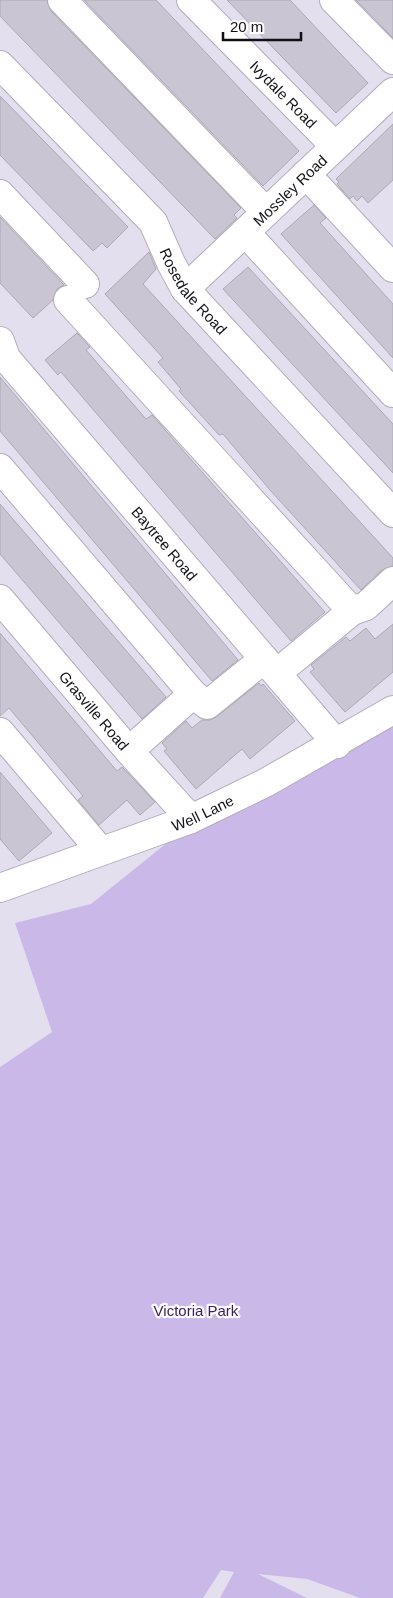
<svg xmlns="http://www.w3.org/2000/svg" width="393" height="1598" viewBox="0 0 393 1598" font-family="Helvetica,sans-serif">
<rect width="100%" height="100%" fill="#e4dfee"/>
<path fill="#cab9e8" d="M 393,716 L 393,1598 L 360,1598 L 307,1579 L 258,1574 L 307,1598 L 220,1598 L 234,1572 L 221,1570 L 203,1598 L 0,1598 L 0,1067 L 52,1032 L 15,923 L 91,904 L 189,825 Z"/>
<path fill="#cac5d3" stroke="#ada8b6" d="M 0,0 L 47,0 L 51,11 L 241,208 L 234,215 L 237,218 L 215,239 L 0,16 Z
M 84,0 L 156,0 L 299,151 L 263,186 Z
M 227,0 L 290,0 L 368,83 L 336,113 Z
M 356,0 L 393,0 L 393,38 Z
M 0,96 L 128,227 L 107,248 L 102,243 L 93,251 L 0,155 Z
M 393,124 L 393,180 L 368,203 L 362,196 L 357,201 L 353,196 L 350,199 L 337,184 L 339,182 L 336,179 Z
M 314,205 L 326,218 L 320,223 L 393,304 L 393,358 L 281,234 Z
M 0,217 L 64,285 L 57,289 L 53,300 L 33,318 L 0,283 Z
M 149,252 L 156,269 L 143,284 L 393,558 L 393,566 L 382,570 L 361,590 L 270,490 L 223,434 L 219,435 L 179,391 L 181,389 L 158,362 L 163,358 L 105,294 Z
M 248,267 L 393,424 L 393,473 L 223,289 Z
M 77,333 L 90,347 L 86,350 L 146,419 L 152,415 L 325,612 L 291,641 L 61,372 L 58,375 L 45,360 Z
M 0,377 L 238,660 L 212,681 L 0,431 Z
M 0,504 L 166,697 L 142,719 L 0,554 Z
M 393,624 L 393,672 L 345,712 L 310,672 L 314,669 L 311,665 L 346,637 L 350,641 L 366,628 L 375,639 Z
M 0,633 L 117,771 L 122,767 L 155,802 L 140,815 L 127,800 L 99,825 L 78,800 L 83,796 L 9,708 L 0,716 Z
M 259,683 L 261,686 L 263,684 L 295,721 L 250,759 L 242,749 L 196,789 L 164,751 L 167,749 L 162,743 L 186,721 L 192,728 L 202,720 L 210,720 L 216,717 Z
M 0,772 L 52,833 L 19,861 L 0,839 Z"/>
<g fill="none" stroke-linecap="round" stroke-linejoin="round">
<defs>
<g id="minor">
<path d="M 62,0 L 266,212"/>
<path id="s1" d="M 191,0 L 335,146"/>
<path d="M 334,0 L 393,60"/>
<path id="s2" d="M 0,65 L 153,222 L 171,263 L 185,289 L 393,513"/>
<path d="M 306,174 L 393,268"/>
<path d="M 0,194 L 85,284"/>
<path d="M 245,232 L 393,393"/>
<path id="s3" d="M 185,289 L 393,92"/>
<path d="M 68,300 L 352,611 L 366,606 L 393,581"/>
<path id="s4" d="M 0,341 L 6,358 L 337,744"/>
<path d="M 0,468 L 193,694 L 207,705 L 264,659"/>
<path id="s5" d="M 0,599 L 129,751 L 191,819"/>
<path d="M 277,673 L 352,611"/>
<path d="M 0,732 L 100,850"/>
<path d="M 129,751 L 193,694"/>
<path id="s6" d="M 0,888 L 191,819 L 265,783 L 393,710"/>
</g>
</defs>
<use href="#minor" stroke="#b1acba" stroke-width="30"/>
<use href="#minor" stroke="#fff" stroke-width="28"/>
</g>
<g text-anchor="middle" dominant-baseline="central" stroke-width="4.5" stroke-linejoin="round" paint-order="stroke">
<g font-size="15" fill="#121015" stroke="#fff">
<text stroke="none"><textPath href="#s1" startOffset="132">Ivydale Road</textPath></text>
<text stroke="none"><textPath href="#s3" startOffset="144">Mossley Road</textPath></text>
<text stroke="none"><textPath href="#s2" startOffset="300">Rosedale Road</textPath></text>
<text stroke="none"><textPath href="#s4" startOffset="262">Baytree Road</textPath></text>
<text stroke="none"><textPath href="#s5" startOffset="146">Grasville Road</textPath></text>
<text stroke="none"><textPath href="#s6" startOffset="216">Well Lane</textPath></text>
</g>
<g font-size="15" fill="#3a1d5b" stroke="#fff">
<text x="196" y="1310">Victoria Park</text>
</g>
</g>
<path d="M223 32v8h78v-8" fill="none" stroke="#121015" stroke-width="2.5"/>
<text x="230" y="32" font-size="15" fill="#121015" stroke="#ffffff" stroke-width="4" paint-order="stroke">20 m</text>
</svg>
